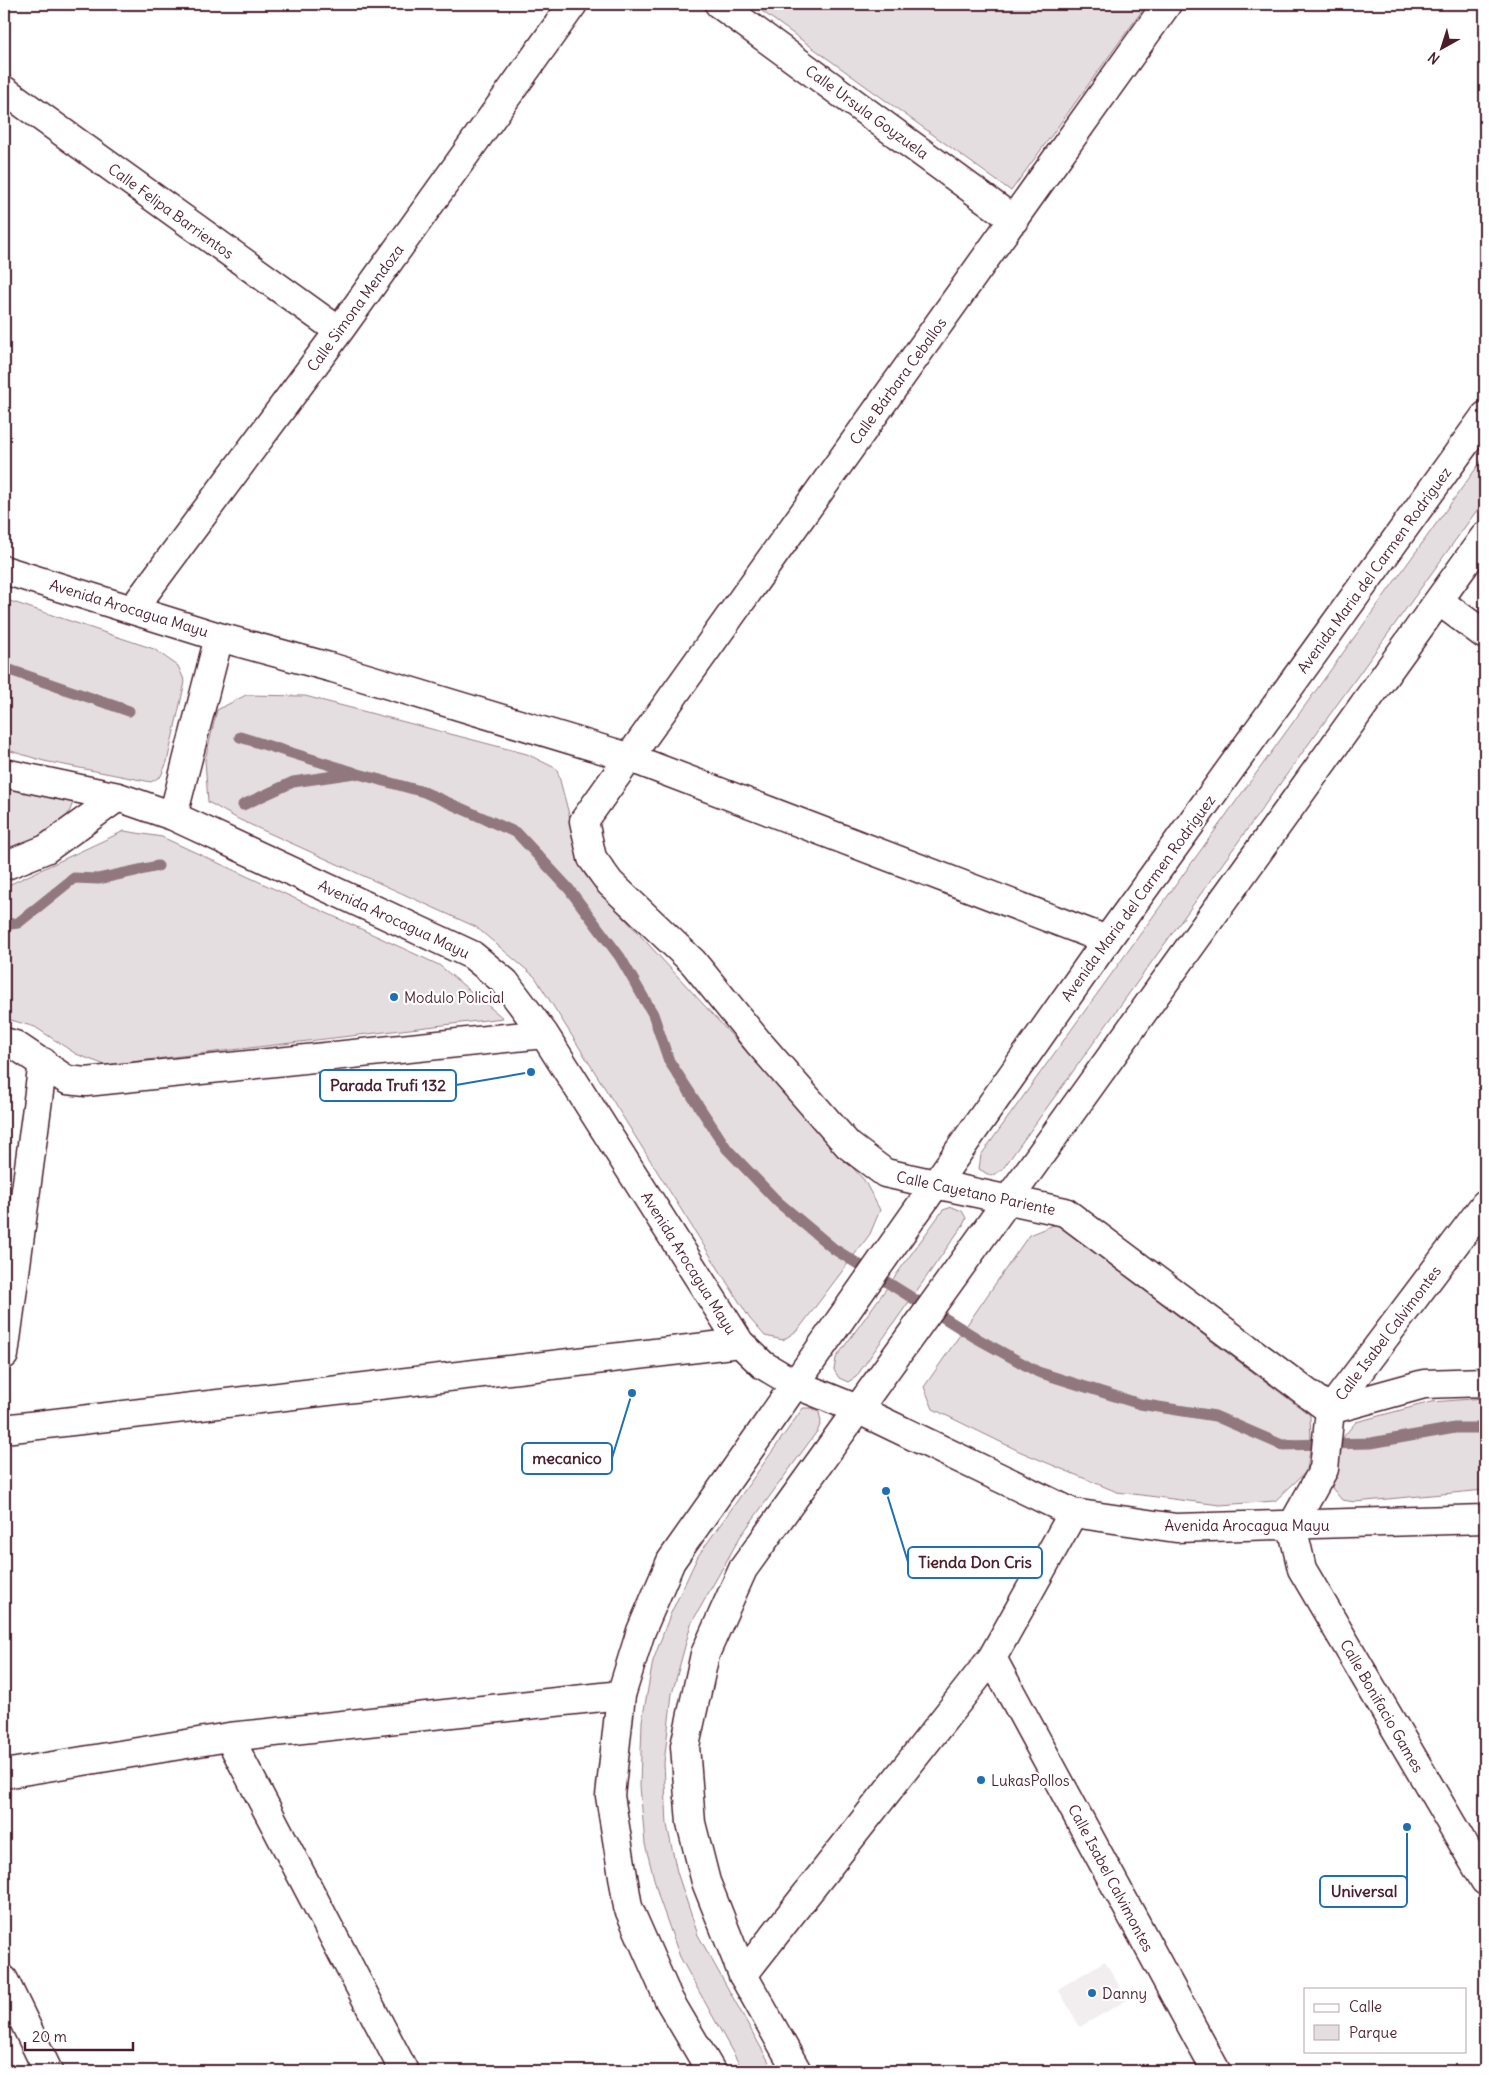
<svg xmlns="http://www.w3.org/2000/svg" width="1489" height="2075" viewBox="0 0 1489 2075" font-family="Delius,sans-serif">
<rect width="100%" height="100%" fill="#fff"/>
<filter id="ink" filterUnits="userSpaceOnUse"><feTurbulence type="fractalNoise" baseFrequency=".02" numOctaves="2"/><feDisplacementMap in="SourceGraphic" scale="10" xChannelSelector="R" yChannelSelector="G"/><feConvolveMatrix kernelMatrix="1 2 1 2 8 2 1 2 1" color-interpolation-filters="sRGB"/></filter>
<g filter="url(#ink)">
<path fill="#f2eeef" d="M 1105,1961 L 1127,2000 L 1080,2027 L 1058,1989 Z"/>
<path fill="#e5dee0" stroke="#987e86" d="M 752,4 L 1147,4 L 1011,191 Z
M 1485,456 L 1485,499 L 1002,1170 L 991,1176 L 979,1169 L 981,1155 Z
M 4,599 L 154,649 L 178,666 L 185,682 L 167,762 L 161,776 L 151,782 L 44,761 L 4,749 Z
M 246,695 L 305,696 L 527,754 L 557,769 L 585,875 L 864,1180 L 880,1210 L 870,1234 L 798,1330 L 783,1340 L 765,1336 L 750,1319 L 535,977 L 476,927 L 238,819 L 208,802 L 205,760 L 217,710 Z
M 4,781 L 74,800 L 66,820 L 26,849 L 4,857 Z
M 124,831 L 162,837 L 439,965 L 503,1018 L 105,1065 L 76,1054 L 35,1027 L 4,1018 L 4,887 Z
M 952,1207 L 962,1211 L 966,1218 L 963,1225 L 856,1377 L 848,1382 L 839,1378 L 834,1370 L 836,1358 L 943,1210 Z
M 1056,1224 L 1310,1415 L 1311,1442 L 1307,1471 L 1275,1501 L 1220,1505 L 1117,1492 L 1021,1452 L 933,1409 L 924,1387 L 1029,1235 Z
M 1485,1398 L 1485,1490 L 1355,1502 L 1342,1500 L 1332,1488 L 1344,1436 L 1356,1422 L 1431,1402 Z
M 803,1408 L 812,1408 L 819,1412 L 821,1422 L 818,1430 L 740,1537 L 691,1624 L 672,1694 L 664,1763 L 667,1825 L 677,1872 L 698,1935 L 774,2071 L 743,2071 L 680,1957 L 659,1898 L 645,1844 L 640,1786 L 642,1721 L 653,1661 L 670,1615 L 698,1556 Z"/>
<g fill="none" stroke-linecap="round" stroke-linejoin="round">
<path stroke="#91787e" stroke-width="11" d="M 4,668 L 129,711
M 240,737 L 353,772
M 243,805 L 293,782 L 355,773 L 424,792 L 517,833 L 569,889 L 620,957 L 653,1014 L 669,1061 L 727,1149 L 778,1202 L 834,1249 L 978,1339 L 1038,1372 L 1140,1404 L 1215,1416 L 1282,1445 L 1371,1443 L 1455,1428 L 1485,1428
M 4,925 L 18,923 L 74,878 L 98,879 L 158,866"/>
<defs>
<path id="minor" d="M 719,4 L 1014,220
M 4,90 L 339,331
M 4,570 L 219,637 L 333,668 L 628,757 L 1107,940
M 1439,601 L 1485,635
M 133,609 L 339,331 L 573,4
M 4,773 L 118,797 L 173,816 L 472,955 L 505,982 L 544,1034 L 740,1343 L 763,1365 L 795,1384 L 857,1409 L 1073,1513 L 1176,1528 L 1485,1519
M 173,816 L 219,637
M 4,866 L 46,849 L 118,797
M 4,1042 L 15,1045 L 67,1080 L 86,1082 L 544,1034
M 935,1184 L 885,1173 L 848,1145 L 758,1042 L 693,962 L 610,883 L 592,858 L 584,821 L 1167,4
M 4,1355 L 43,1062
M 4,1429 L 740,1343
M 1292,1526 L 1302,1569 L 1485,1881
M 1292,1526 L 1324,1469 L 1330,1410 L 1485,1204
M 992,1658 L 1216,2071
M 229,1737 L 404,2071
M 4,1774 L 229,1737 L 621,1695
M 743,1975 L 992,1658 L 1073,1513
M 4,1980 L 48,2071"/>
<path id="tertiary" d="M 935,1184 L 1065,1212 L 1330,1410 L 1424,1384 L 1485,1382
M 711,2071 L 669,2000 L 628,1907 L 610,1796 L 621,1695 L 641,1631 L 671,1561 L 1107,940 L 1485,416
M 797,2071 L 743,1975 L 706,1882 L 691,1823 L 685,1746 L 705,1654 L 743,1569 L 1485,536"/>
</defs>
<use href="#minor" stroke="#4a1f2b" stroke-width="31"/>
<use href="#tertiary" stroke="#4a1f2b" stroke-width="31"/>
<use href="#minor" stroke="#fff" stroke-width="28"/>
<use href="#tertiary" stroke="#fff" stroke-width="28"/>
</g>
</g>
<g fill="#1f6fb2" stroke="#fff" stroke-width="2">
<circle cx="394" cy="997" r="5"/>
<circle cx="981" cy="1780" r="5"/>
<circle cx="1092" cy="1993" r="5"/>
</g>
<g text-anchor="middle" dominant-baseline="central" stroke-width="4.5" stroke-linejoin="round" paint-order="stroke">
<g font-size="15" fill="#4a1f2b" stroke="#fff">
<text transform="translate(867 112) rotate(36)">Calle Ursula Goyzuela</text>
<text transform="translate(171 211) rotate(36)">Calle Felipa Barrientos</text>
<text transform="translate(355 308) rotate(-54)">Calle Simona Mendoza</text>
<text transform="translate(898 381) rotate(-54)">Calle Bárbara Ceballos</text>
<text transform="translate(1374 570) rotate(-54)">Avenida Maria del Carmen Rodríguez</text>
<text transform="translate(129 608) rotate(17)">Avenida Arocagua Mayu</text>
<text transform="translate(1138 898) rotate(-54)">Avenida Maria del Carmen Rodríguez</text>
<text transform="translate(394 919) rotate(25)">Avenida Arocagua Mayu</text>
<text transform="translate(976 1193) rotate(12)">Calle Cayetano Pariente</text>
<text transform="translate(689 1263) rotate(58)">Avenida Arocagua Mayu</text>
<text transform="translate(1388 1333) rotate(-53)">Calle Isabel Calvimontes</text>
<text x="1247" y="1525">Avenida Arocagua Mayu</text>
<text transform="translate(1382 1706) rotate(60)">Calle Bonifacio Games</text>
<text transform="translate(1111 1878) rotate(62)">Calle Isabel Calvimontes</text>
</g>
<g font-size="15" fill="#4a1f2b" stroke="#fff" text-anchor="start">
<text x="404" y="997">Modulo Policial</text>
<text x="991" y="1780">LukasPollos</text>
<text x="1102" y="1993">Danny</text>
</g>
</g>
<path fill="none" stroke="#1f6fb2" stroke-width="2" d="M531 1072L456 1085M632 1393L612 1458M886 1491L908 1562M1407 1827L1407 1892"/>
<g fill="#1f6fb2" stroke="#fff" stroke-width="2">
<circle cx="531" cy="1072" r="5"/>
<circle cx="632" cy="1393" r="5"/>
<circle cx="886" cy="1491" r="5"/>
<circle cx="1407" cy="1827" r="5"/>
</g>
<g fill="#fff" stroke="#1f6fb2" stroke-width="2">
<rect x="320" y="1070" width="136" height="31" rx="5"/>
<rect x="522" y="1443" width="90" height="31" rx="5"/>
<rect x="908" y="1547" width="134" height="31" rx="5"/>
<rect x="1320" y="1876" width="87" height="31" rx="5"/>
</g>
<g font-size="16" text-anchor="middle" font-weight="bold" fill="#4a1f2b">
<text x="388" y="1091">Parada Trufi 132</text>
<text x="567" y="1464">mecanico</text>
<text x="975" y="1568">Tienda Don Cris</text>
<text x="1364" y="1897">Universal</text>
</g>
<rect width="1489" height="2075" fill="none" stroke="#fff" stroke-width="20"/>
<rect x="10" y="10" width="1469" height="2055" fill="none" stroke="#4a1f2b" stroke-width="2" filter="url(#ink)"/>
<rect x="1304" y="1988" width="162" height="65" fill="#ffffff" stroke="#b7a5aa"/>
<rect x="1314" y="2004" width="25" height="8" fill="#ffffff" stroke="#b7a5aa"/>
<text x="1349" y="2012" font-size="15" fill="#4a1f2b">Calle</text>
<rect x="1314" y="2025" width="25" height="15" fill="#e5dee0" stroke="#b7a5aa"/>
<text x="1349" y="2038" font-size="15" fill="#4a1f2b">Parque</text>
<g transform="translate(1442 48) rotate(219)" stroke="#ffffff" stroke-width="4" paint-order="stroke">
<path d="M0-4L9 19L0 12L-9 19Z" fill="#4a1f2b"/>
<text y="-8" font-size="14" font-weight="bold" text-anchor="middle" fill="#4a1f2b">N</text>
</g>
<path d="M25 2042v8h108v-8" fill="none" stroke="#4a1f2b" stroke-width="2.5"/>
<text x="32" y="2042" font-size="15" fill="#4a1f2b" stroke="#ffffff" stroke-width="4" paint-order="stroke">20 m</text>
</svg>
